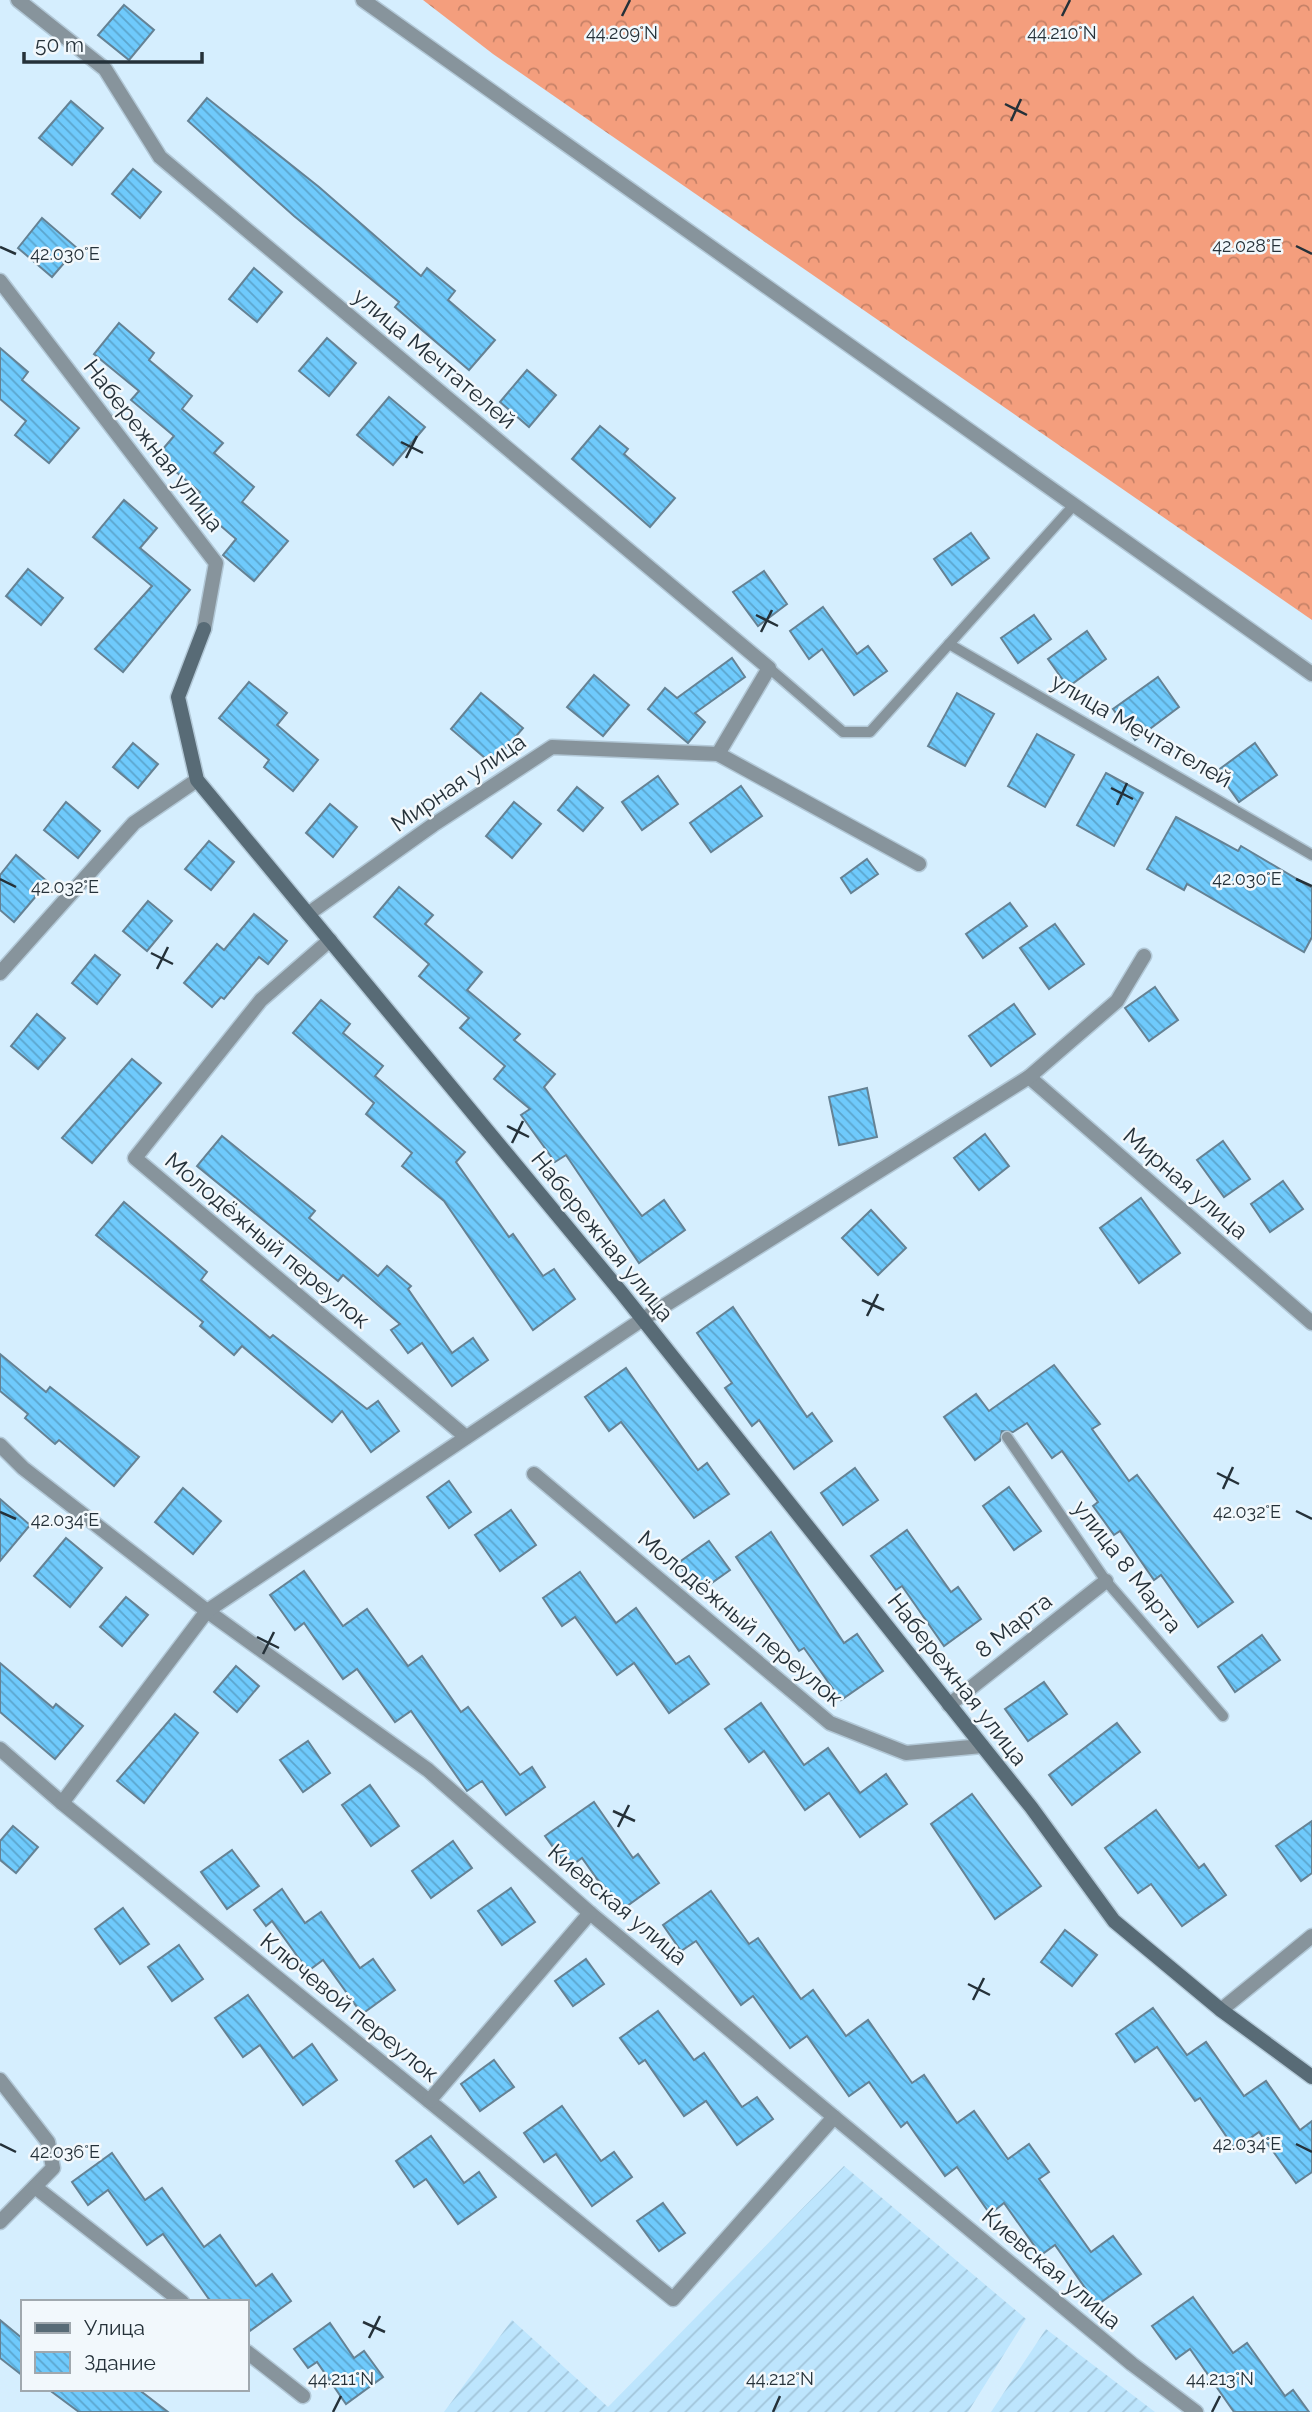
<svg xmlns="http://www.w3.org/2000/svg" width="1312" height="2412" font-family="Raleway,sans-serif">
	<defs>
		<pattern id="industrial-furrows" width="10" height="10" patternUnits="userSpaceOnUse" patternTransform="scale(1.75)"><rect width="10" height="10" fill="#bde5fd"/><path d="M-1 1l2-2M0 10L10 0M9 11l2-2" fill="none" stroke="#a2c5da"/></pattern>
		<pattern id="forest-crowns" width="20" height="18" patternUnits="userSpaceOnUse" patternTransform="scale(1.75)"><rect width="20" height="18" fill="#f49e7d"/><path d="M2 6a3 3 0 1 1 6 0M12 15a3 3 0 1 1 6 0" fill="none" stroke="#c58167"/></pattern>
		<pattern id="building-back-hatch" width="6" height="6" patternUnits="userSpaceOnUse" patternTransform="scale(1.75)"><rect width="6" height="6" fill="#6fcafc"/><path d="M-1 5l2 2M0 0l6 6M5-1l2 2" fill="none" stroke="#5ba5cd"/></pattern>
	</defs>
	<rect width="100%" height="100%" fill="#d5eefe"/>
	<g fill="url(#industrial-furrows)">
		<polygon points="844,2166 1026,2319 968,2412 444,2412 512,2320 608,2407"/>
		<polygon points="1046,2329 1155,2412 991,2412"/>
	</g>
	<polygon fill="url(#forest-crowns)" points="423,0 1312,0 1312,620 493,54"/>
	<g fill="url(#building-back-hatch)" stroke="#658294" stroke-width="2">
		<polygon points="124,5 154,30 129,60 98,35"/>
		<polygon points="207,98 319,187 421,276 427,268 455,291 448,300 495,340 469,370 395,307 399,302 294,216 188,121"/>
		<polygon points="71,101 103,128 72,165 39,138"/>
		<polygon points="133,169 161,192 140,218 112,194"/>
		<polygon points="42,218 77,248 52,277 18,248"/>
		<polygon points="254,268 282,292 257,322 229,299"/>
		<polygon points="119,323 154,353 149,360 192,396 182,409 223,443 214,453 254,487 242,502 288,541 254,581 223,555 236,539 192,501 200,492 157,456 174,436 131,400 139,391 94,354"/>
		<polygon points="327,338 356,363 329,396 299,371"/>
		<polygon points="0,348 28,372 22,380 79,428 49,463 15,435 26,421 0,399"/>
		<polygon points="527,370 556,395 529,427 500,402"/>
		<polygon points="389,397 425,427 393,465 357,435"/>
		<polygon points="600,426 628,449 624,454 675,498 650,527 572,459"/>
		<polygon points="124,500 157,528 140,548 190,590 123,672 95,649 152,586 93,537"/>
		<polygon points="971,533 989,558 952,585 934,559"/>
		<polygon points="28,569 63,598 41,625 6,596"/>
		<polygon points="764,571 787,604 758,626 733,592"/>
		<polygon points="823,607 857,654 868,646 887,671 854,695 822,649 809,659 790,631"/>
		<polygon points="1034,615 1051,639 1018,663 1001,638"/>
		<polygon points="1087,631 1106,659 1068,687 1048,659"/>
		<polygon points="732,658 745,677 695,713 705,722 688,743 648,709 665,688 677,698"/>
		<polygon points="594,675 629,705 603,736 567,707"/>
		<polygon points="1158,677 1179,707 1135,740 1113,709"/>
		<polygon points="249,682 287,713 277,725 318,760 293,791 264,767 269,760 219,718"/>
		<polygon points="481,693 523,728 492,764 451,729"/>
		<polygon points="957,693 994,714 965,766 928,746"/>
		<polygon points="1037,734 1074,755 1045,807 1008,786"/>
		<polygon points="133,743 158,764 138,788 113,767"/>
		<polygon points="1255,743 1277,775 1239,802 1217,771"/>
		<polygon points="1106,773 1143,793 1114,846 1077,825"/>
		<polygon points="658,776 678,804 642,830 622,802"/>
		<polygon points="741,786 762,816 711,852 690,823"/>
		<polygon points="577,787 603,808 583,831 558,810"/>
		<polygon points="66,802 100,831 78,858 44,830"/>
		<polygon points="514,802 541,824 512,858 486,836"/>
		<polygon points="330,804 357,827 333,857 306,833"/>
		<polygon points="1176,817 1238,851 1241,846 1312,888 1312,937 1304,952 1187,884 1184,890 1147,869"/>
		<polygon points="209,841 234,862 211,890 185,869"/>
		<polygon points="16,855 48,882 14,922 0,910 0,875"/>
		<polygon points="867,859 878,874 851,893 841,878"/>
		<polygon points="399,887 433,915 425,924 482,972 467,990 520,1034 514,1040 555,1074 544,1087 642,1216 664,1200 685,1230 639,1263 566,1155 555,1162 521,1115 530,1109 494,1079 505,1066 460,1028 469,1018 419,976 429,964 374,917"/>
		<polygon points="148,901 172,921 147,951 123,931"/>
		<polygon points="1010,903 1027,926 983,958 966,934"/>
		<polygon points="254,914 287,941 268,964 259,957 224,999 221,997 212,1007 184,983 217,944 224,950"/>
		<polygon points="1055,924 1084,964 1049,989 1020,948"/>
		<polygon points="95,955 120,975 97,1004 72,983"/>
		<polygon points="1155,987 1178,1020 1149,1041 1125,1008"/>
		<polygon points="321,1000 350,1024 343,1033 383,1066 375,1076 465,1152 456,1162 509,1237 513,1234 543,1276 554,1269 575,1299 533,1330 444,1201 402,1166 412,1153 366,1114 374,1103 293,1033"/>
		<polygon points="1014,1004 1035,1034 991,1066 969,1036"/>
		<polygon points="37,1014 65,1038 38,1069 11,1046"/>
		<polygon points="132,1059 161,1083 92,1163 62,1138"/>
		<polygon points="867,1088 877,1137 839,1145 829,1097"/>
		<polygon points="985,1134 1009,1166 979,1190 954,1158"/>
		<polygon points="222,1136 315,1211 309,1218 378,1276 387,1266 411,1286 408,1289 452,1353 473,1338 488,1360 452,1386 422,1343 408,1353 391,1330 400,1324 343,1275 338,1281 197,1166"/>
		<polygon points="1223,1141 1250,1179 1224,1197 1197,1160"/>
		<polygon points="1283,1181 1303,1209 1270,1232 1251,1204"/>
		<polygon points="1141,1198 1180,1253 1139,1283 1100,1228"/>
		<polygon points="124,1202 207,1272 201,1280 270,1338 273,1335 367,1409 378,1401 399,1431 371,1452 342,1411 332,1422 242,1346 234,1355 200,1326 203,1322 96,1235"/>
		<polygon points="871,1210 906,1248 878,1275 842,1238"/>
		<polygon points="733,1307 807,1417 812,1413 832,1441 794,1469 759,1420 752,1426 725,1388 732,1383 697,1333"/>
		<polygon points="0,1354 46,1392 50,1387 139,1457 114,1486 59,1440 55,1444 25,1418 28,1414 0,1391"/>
		<polygon points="1054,1365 1100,1424 1092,1429 1129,1481 1137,1475 1233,1602 1198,1627 1161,1575 1154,1580 1120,1531 1114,1535 1093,1506 1098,1502 1062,1451 1052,1458 1027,1423 1013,1432 1002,1431 1000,1441 975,1460 944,1417 976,1394 989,1411"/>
		<polygon points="626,1368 698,1470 707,1463 729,1494 694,1518 621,1422 609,1431 585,1397"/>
		<polygon points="855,1468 878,1500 843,1525 821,1493"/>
		<polygon points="449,1481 471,1512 449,1528 427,1497"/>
		<polygon points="1009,1487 1041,1531 1014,1550 983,1506"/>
		<polygon points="183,1488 221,1521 193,1554 155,1522"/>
		<polygon points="0,1499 30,1525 0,1561"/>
		<polygon points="511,1510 536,1545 500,1571 475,1535"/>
		<polygon points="907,1530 951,1592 958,1587 981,1619 944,1646 902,1586 896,1590 871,1556"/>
		<polygon points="771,1532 844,1643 857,1634 883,1671 841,1700 804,1648 799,1651 736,1557"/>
		<polygon points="66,1538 102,1568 70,1607 34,1576"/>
		<polygon points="709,1541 730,1570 699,1592 678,1563"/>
		<polygon points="304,1571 343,1626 367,1609 408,1666 422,1656 461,1712 468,1707 520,1775 532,1767 545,1787 506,1815 482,1781 467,1791 411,1711 395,1722 357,1669 343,1679 304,1623 295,1630 270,1595"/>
		<polygon points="580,1572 616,1623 636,1608 676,1664 689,1656 709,1684 669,1713 634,1663 617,1675 575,1617 562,1626 543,1598"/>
		<polygon points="126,1597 148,1615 122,1646 100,1627"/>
		<polygon points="1262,1635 1280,1660 1235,1692 1218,1667"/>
		<polygon points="0,1663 53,1708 56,1704 83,1726 55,1759 0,1712"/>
		<polygon points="236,1666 259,1686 237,1712 214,1692"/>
		<polygon points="1044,1682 1067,1714 1028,1741 1005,1709"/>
		<polygon points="761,1703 804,1765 828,1748 860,1793 886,1774 907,1804 860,1837 829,1793 805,1810 764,1751 749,1762 725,1729"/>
		<polygon points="175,1714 198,1733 144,1803 117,1781"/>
		<polygon points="1117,1723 1140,1752 1072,1805 1049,1775"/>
		<polygon points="308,1741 330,1773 303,1792 280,1760"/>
		<polygon points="370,1785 399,1826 371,1846 342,1805"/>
		<polygon points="972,1794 1041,1886 995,1919 931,1824"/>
		<polygon points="594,1802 633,1858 638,1854 659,1883 620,1911 582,1858 568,1868 545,1836"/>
		<polygon points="1156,1810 1199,1868 1204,1864 1226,1895 1182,1926 1151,1884 1138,1893 1105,1848"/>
		<polygon points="1312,1821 1312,1873 1301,1881 1276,1846"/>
		<polygon points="13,1826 38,1847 16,1873 0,1860 0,1841"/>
		<polygon points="453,1841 472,1868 431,1898 412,1871"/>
		<polygon points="232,1850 259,1886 227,1909 201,1872"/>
		<polygon points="511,1888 535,1922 502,1945 478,1911"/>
		<polygon points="282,1889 305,1923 321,1912 360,1968 373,1959 395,1990 362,2014 323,1960 308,1971 272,1921 266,1926 254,1910"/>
		<polygon points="711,1891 749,1944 758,1938 801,1999 813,1990 846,2036 868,2020 912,2083 924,2075 957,2123 974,2111 1008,2159 1029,2144 1049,2172 1039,2179 1091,2252 1113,2236 1141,2274 1097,2305 1055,2245 1041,2255 1004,2203 990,2214 957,2167 945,2176 907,2122 901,2127 869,2082 849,2096 807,2036 790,2048 753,1996 741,2005 696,1941 681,1951 663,1925"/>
		<polygon points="123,1908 149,1944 120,1964 95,1929"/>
		<polygon points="1065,1930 1097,1955 1072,1986 1041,1962"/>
		<polygon points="179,1945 203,1979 172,2001 148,1967"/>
		<polygon points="586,1959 604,1984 573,2006 555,1981"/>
		<polygon points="248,1995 293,2058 312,2044 337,2080 303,2105 260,2045 243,2057 215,2018"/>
		<polygon points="1153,2008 1187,2055 1206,2042 1244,2096 1266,2081 1300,2130 1312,2121 1312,2172 1296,2183 1259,2132 1235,2149 1200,2098 1195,2101 1157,2047 1135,2062 1116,2034"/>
		<polygon points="658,2011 694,2060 704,2053 742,2107 757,2097 773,2119 737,2145 706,2101 684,2116 645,2060 639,2064 620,2038"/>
		<polygon points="494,2060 514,2087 480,2111 461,2084"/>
		<polygon points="562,2106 601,2161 614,2152 632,2177 592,2206 556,2154 544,2162 524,2133"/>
		<polygon points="431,2136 464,2183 479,2172 496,2197 458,2224 426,2179 414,2187 396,2161"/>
		<polygon points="112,2153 145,2200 162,2188 204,2247 220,2235 256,2286 272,2274 291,2301 247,2333 247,2302 211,2302 163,2234 147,2245 108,2190 88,2205 72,2182"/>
		<polygon points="663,2203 685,2233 659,2251 637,2221"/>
		<polygon points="1193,2297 1233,2353 1247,2343 1285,2396 1293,2390 1309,2412 1234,2412 1190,2349 1176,2359 1152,2326"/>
		<polygon points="0,2320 23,2339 23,2376 0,2358"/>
		<polygon points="330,2323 354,2358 364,2351 383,2377 346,2404 317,2362 308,2368 294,2349"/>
		<polygon points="48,2389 138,2389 168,2412 79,2412"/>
	</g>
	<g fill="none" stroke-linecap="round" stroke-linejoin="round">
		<g stroke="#b2c8d7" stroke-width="13">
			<g id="lane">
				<polyline points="949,644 1312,855"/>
				<polyline points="769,668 843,732 870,732 1074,505"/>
				<polyline points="1007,1437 1106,1581 1223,1716"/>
			</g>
		</g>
		<g stroke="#b2c8d7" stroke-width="17">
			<g id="street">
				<polyline points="18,0 105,69 160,157 769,668 718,754"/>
				<polyline points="363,0 1312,674"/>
				<polyline points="0,281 216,563 204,629"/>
				<polyline points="308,914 433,825 552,747 718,754 919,864"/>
				<polyline points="330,940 261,1000 135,1158 466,1437"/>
				<polyline points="0,973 134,823 197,780"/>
				<polyline points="1029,1077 1312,1323"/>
				<polyline points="0,1445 23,1468 207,1611 428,1770 590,1913 834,2117 1132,2364 1196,2412"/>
				<polyline points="534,1474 830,1723 906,1753 982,1746"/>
				<polyline points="949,1705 1106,1581"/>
				<polyline points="0,1749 62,1803 673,2299 834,2117"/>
				<polyline points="62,1803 207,1611 643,1319 1029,1077 1117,1001 1144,956"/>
				<polyline points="1221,2010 1312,1936"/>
				<polyline points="0,2080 48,2142 53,2168 0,2222"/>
				<polyline points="429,2101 590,1913"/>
				<polyline points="35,2187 182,2302"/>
				<polyline points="247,2352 303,2396"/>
			</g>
		</g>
		<g stroke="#b2c8d7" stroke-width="17">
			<polyline id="secondary" points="204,629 178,697 197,780 621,1292 1031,1807 1114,1921 1221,2010 1312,2077"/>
		</g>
		<use href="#lane" stroke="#87949c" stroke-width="10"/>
		<use href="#street" stroke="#87949c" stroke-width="14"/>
		<use href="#secondary" stroke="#586b76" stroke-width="14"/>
	</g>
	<path fill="none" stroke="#253139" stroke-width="2.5" d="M622,16L630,0M1062,16L1070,0M1005,104L1027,115M1011,121L1021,99M1296,246L1312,254M0,247L16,254M401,442L423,453M406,458L417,436M756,615L778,626M761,632L772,610M1111,788L1133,799M1117,805L1127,783M0,879L16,887M1296,879L1312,886M151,953L173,964M157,969L168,947M507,1126L529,1137M512,1143L523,1121M862,1300L884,1310M867,1316L878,1294M1217,1473L1239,1484M1223,1489L1233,1467M1296,1511L1312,1519M0,1512L16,1519M257,1637L279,1648M263,1654L274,1632M613,1811L635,1821M618,1827L629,1805M968,1984L990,1995M973,2000L984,1978M0,2144L16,2152M1296,2144L1312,2152M363,2322L385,2332M369,2338L380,2316M333,2412L341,2396M773,2412L780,2396M1212,2412L1220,2396"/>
	<g text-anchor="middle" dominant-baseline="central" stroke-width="5" stroke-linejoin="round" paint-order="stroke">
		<g font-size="23" fill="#253139" stroke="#f2f8fc">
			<text transform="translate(435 358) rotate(40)">улица Мечтателей</text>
			<text transform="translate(154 445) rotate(52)">Набережная улица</text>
			<text transform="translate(1142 730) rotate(30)">улица Мечтателей</text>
			<text transform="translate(458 782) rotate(-34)">Мирная улица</text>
			<text transform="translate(1186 1183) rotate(41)">Мирная улица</text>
			<text transform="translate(603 1236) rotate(51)">Набережная улица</text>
			<text transform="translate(268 1240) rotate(40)">Молодёжный переулок</text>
			<text transform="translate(1128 1566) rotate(52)">улица 8 Марта</text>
			<text transform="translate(741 1618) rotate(40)">Молодёжный переулок</text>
			<text transform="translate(1013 1625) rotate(-38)">8 Марта</text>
			<text transform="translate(958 1679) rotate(52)">Набережная улица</text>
			<text transform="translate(618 1904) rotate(40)">Киевская улица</text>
			<text transform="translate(350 2007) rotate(39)">Ключевой переулок</text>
			<text transform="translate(1052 2268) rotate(40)">Киевская улица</text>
		</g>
	</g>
	<g font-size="18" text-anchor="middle" fill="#253139" stroke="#f2f8fc" stroke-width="5" stroke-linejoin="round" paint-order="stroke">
		<text x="1062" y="39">44.210°N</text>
		<text x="622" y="39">44.209°N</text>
		<text x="1247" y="252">42.028°E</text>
		<text x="65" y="260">42.030°E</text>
		<text x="1247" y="885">42.030°E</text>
		<text x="65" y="893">42.032°E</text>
		<text x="1247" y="1518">42.032°E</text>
		<text x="65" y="1526">42.034°E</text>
		<text x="1247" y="2150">42.034°E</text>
		<text x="65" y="2158">42.036°E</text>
		<text x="341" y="2385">44.211°N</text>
		<text x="780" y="2385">44.212°N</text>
		<text x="1220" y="2385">44.213°N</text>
	</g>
	<rect x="21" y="2300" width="228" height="91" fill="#f2f8fc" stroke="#a0a8ae" stroke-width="2"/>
	<rect x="35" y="2323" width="35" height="10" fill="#586b76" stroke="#a0a8ae" stroke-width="2"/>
	<text x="84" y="2335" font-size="21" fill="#253139">Улица</text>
	<rect x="35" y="2352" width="35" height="21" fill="url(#building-back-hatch)" stroke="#a0a8ae" stroke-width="2"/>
	<text x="84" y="2370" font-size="21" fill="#253139">Здание</text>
	<path d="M24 52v10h178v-10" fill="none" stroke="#253139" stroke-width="3.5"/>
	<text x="35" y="52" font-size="21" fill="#253139" stroke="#f2f8fc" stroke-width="5" paint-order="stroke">50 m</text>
</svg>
